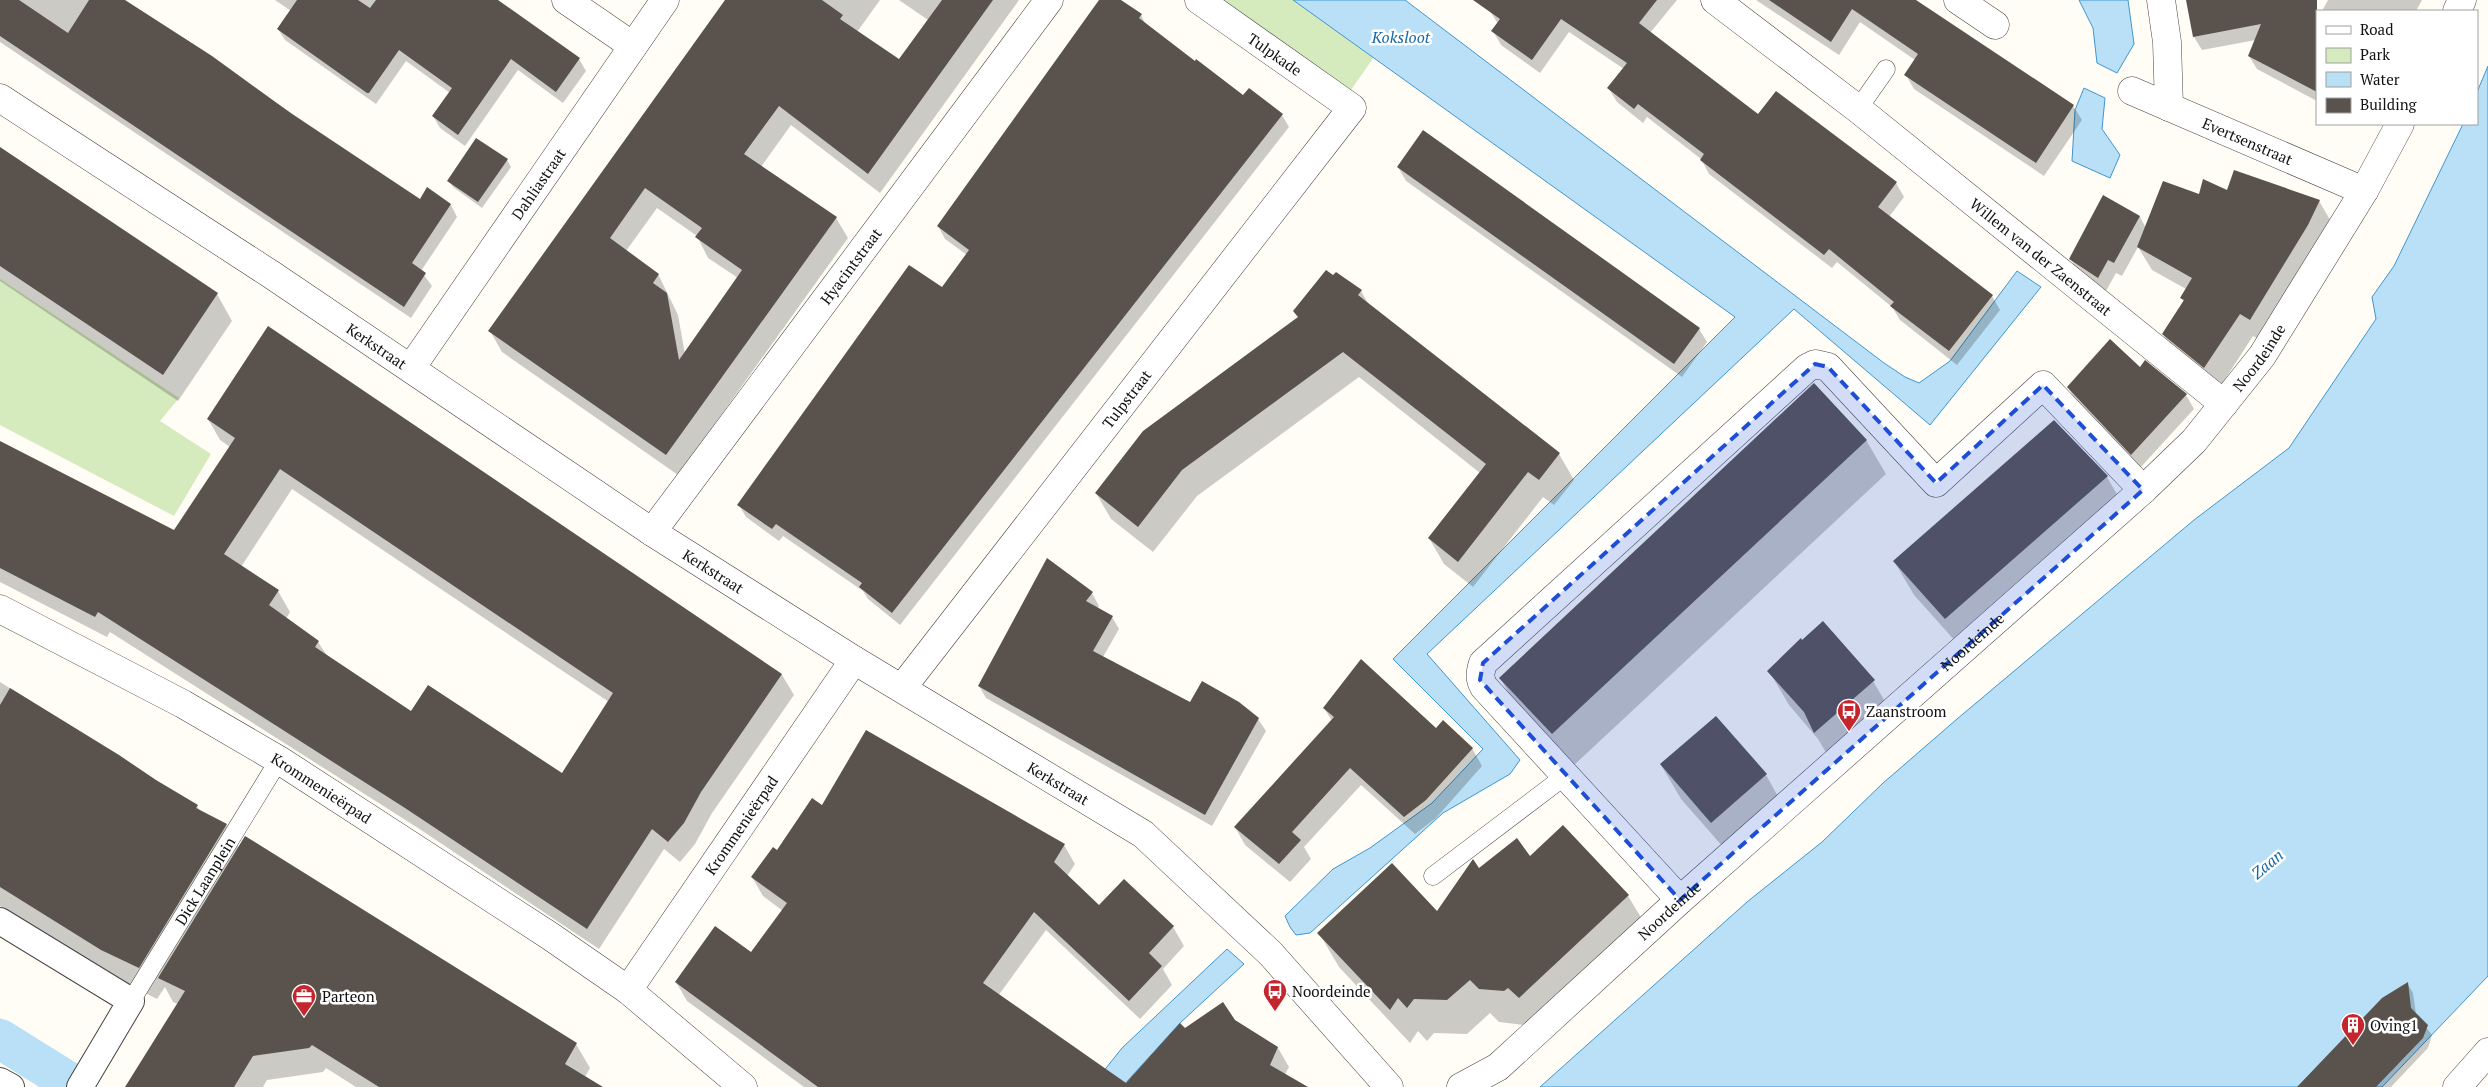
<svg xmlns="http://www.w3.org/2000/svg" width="2488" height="1087" font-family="'PT Serif',serif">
	<rect width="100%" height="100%" fill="#fffdf5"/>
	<g fill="#d5ebbd">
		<polygon points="1223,0 1293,0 1374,57 1351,90"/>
		<polygon points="0,279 179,398 160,421 211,454 174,516 0,425"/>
	</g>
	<g fill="#b9e0f7" stroke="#3f96cf">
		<polygon points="1293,0 1405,0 1884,363 1905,377 1919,383 1950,361 2017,271 2041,287 1930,425 1794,309 1427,654 1520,760 1510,774 1443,813 1310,933 1296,935 1290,927 1285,916 1333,869 1370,848 1432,803 1483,749 1393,659 1735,317"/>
		<polygon points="2079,0 2128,0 2134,44 2117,73 2097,63 2093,28"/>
		<polygon points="2488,66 2488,976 2382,1087 1540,1087 1747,902 1822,842 1882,784 1957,719 2194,520 2289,448 2376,319 2372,297 2394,266 2463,124 2477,124 2477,92"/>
		<polygon points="2084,88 2105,98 2102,129 2120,155 2110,178 2072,161 2075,110"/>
		<polygon points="1227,949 1244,964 1180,1023 1122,1087 1091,1087 1122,1048"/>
		<polygon points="0,1019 70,1065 56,1087 50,1087 0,1055"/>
	</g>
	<g fill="#0003" fill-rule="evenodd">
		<polygon points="0,0 124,0 420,200 428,189 451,205 457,217 421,271 432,286 411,318 0,42"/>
		<polygon points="275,0 466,0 510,10 579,59 586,71 563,103 518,70 465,146 440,128 433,116 450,93 406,61 376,104 285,40 278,29 291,11"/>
		<path d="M726,0H880L857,32L899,61L928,20L899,0H1019L880,193L791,125L761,167L836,218L848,238L678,475L502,352L490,331ZM657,208L697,236L708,258L738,278L685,354L678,315L658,274L626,251Z"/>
		<polygon points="1101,0 1119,0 1141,15 1146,25 1195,63 1244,97 1282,115 1289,127 900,625 868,599 863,591 783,536 779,541 746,517 739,505 943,289 967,255 945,239 938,226"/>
		<polygon points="1497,0 1677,0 1650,33 1758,115 1896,183 1904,197 1889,217 1992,296 2000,310 1957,365 1900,320 1892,307 1837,262 1832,268 1709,174 1701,159 1647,117 1643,123 1617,102 1609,89 1624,69 1569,32 1540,73 1501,45 1493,31 1498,24 1490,11"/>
		<polygon points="1756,0 1914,0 2073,106 2082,120 2044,176 1914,89 1906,75 1915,60 1860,22 1839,55"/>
		<polygon points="2187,0 2299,0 2317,23 2317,101 2257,69 2249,56 2256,40 2202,50 2194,37"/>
		<polygon points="2328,0 2422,0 2416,11 2322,11"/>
		<polygon points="0,148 217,294 232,321 178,401 0,281"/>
		<polygon points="507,160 511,167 482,208 453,187 449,181"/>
		<polygon points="1398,167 1699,329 1707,342 1682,377 1406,181"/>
		<polygon points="2228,192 2319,201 2332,223 2263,342 2253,336 2218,390 2176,356 2163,334 2184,302 2181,298 2186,289 2152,270 2138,247 2122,276 2116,273 2106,291 2079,273 2071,259 2103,197 2140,217 2146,228 2200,195"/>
		<polygon points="1361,291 1369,305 1559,454 1574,480 1554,505 1543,497 1473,587 1444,564 1429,538 1480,473 1359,377 1197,496 1153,552 1111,519 1096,493"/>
		<path d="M269,328L782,675L794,695L712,813L695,844L680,862L664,849L599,949L418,828L110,632L107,637L0,582V442L174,532L230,447L220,440L208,419ZM292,489L609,702L562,775L411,713L328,657L318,642L286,619L290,612L278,591L241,567Z"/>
		<polygon points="2145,362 2186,395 2194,409 2140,468 2076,401 2068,387 2141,368"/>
		<polygon points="1866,440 1886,474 1572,767 1520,712 1500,678"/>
		<polygon points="2107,477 2126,510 1965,652 1914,595 1894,561"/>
		<polygon points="1092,593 1099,606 1097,609 1112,617 1119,629 1103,657 1191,704 1258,719 1266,731 1212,826 986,698 979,686"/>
		<polygon points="1769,671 1873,681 1893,715 1834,766 1818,739 1789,705"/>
		<polygon points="0,682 119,756 155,781 197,806 201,812 226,825 239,848 576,1044 590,1068 585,1077 601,1087 356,1087 326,1068 323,1072 267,1080 263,1087 130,1087 178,1004 173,1002 165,987 157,999 121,981 0,906"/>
		<polygon points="1324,708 1436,730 1472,748 1482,766 1436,818 1415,834 1361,785 1304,847 1311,859 1290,882 1245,845 1235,827 1332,721"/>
		<polygon points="1661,765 1766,775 1785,809 1731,856 1681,799"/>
		<polygon points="823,807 1064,845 1075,864 1067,876 1099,907 1173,927 1184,946 1163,969 1172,985 1140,1019 1046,930 998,996 1126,1084 1185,1029 1234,1021 1278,1048 1289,1067 1284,1076 1301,1087 804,1087 687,1001 676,982 751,954 783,911 763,896 752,877"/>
		<polygon points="1530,858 1628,896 1648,929 1539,1031 1528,1021 1524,1025 1499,1022 1490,1013 1467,1034 1434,1033 1427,1041 1418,1031 1410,1043 1339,967 1319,933 1437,913 1479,870"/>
		<polygon points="2407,983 2413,993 2416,1014 2432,1035 2428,1048 2391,1087 2302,1087"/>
	</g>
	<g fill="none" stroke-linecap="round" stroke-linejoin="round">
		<polyline stroke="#b9e0f7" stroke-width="40" points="0,1039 77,1087"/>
	</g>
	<g fill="#5a524d" fill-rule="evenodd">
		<polygon points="0,0 19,0 68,33 89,0 125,0 212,56 292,114 420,199 427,187 451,204 412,263 426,273 404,307 0,36"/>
		<polygon points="297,0 358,0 370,8 376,0 498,0 580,58 556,92 511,59 458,135 432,116 452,88 399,50 369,93 367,93 277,29"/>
		<path d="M725,0H822L843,15L840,19L899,59L942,0H993L868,174L779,106L744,154L837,217L666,455L488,331ZM645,188L702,228L695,237L742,270L679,360L667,293L653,283L659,274L610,238Z"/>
		<polygon points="1099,0 1121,0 1142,14 1139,18 1195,61 1196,59 1243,95 1249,88 1283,114 892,613 859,587 862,583 776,524 772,529 737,505 909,265 942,287 969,250 937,226"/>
		<polygon points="1473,0 1657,0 1639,23 1758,114 1776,91 1897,182 1878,207 1993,295 1949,351 1890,306 1894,302 1829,249 1824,255 1700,160 1704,154 1638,104 1634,109 1607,88 1627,63 1561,19 1532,60 1491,31 1500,19"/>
		<polygon points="1769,0 1916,0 2074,105 2036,163 1904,75 1918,54 1852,9 1831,42"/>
		<polygon points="2186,0 2317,0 2317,92 2248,56 2261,24 2193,37"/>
		<polygon points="1423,130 1700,328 1674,364 1397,167"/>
		<polygon points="476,138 508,159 478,202 447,181"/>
		<polygon points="0,147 218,293 163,375 0,266"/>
		<polygon points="2234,170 2320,200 2308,225 2250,320 2240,314 2204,368 2162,334 2184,300 2180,298 2192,278 2137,247 2163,181 2199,194 2203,179 2227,190"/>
		<polygon points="2103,195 2140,216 2114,263 2108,260 2098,278 2069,259"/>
		<polygon points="1326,270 1333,275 1336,272 1362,290 1358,295 1560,453 1539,480 1528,472 1458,562 1428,538 1486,464 1343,352 1182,470 1138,527 1095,493 1143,431 1298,317 1293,311"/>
		<path d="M268,326L782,674L701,792L684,823L668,842L652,829L587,929L405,808L98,612L95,617L0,568V441L174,530L235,438L207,419ZM280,469L613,693L562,773L428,685L411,711L315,647L319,641L269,605L279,590L224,554Z"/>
		<polygon points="2110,339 2140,367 2145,360 2187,394 2131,455 2067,387"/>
		<polygon points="1814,383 1867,440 1552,734 1499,678"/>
		<polygon points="2054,420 2108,476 1945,619 1893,561"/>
		<polygon points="1047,558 1093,592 1086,601 1113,616 1093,651 1190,702 1202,681 1239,702 1259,718 1205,815 978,686"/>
		<polygon points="1823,621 1875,680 1814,733 1804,712 1767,671 1801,638 1802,640"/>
		<polygon points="1361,659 1436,728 1443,720 1473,748 1426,800 1404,817 1350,768 1292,832 1301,840 1279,864 1234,827 1334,717 1323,708"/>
		<polygon points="10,688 119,755 156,780 198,805 196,808 227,824 139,968 101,950 0,887 0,705"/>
		<polygon points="1716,716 1767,774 1711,823 1660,764"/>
		<polygon points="866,730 1065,844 1054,862 1099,905 1124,879 1174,926 1149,953 1162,966 1129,1001 1034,912 983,983 1126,1083 1180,1023 1185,1028 1223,1002 1235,1020 1278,1047 1270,1065 1308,1087 818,1087 675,982 715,926 751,952 787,903 751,877 773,847 777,850 812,798 822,805"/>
		<polygon points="1563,825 1629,895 1519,998 1508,988 1504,991 1479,989 1470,980 1447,1000 1414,999 1407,1008 1398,998 1390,1010 1317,933 1392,863 1437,911 1473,859 1479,868 1517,838 1530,856"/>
		<polygon points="245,836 577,1043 565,1064 603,1087 379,1087 312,1045 309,1048 253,1056 234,1087 125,1087 185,991 158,978"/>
		<polygon points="2408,982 2411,1008 2428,1025 2423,1038 2376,1087 2297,1087 2382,998"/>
	</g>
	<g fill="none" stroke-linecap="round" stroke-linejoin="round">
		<g stroke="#444" stroke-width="19">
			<g id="service">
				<polyline points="1858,109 1886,69"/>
				<polyline points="1433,876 1565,776"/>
				<path id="s1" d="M131,1001L279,760"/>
			</g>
		</g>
		<g stroke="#444" stroke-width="28">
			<g id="pedestrian">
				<polyline points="0,921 131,1001 80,1087"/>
				<polyline points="0,1081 11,1087"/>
			</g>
		</g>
		<g stroke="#444" stroke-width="29">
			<g id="minor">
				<polyline points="566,0 633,46"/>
				<path id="s2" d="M1715,0L1858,109L2224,404"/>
				<polyline points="1958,0 1995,25"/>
				<polyline points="2161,0 2167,42 2169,107"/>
				<path id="s3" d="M2132,91L2364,191"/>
				<path id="s4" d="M411,368L665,0"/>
				<path id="s5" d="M652,532L1049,0"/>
				<path id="s6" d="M0,609L183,704L279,760L550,936L628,990L743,1087"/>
				<path id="s7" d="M902,688L1352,108L1199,0"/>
				<path d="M1680,900L1484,687C1479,678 1480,673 1483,663L1807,368L1815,364L1828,367L1936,483L2043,385L2143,490"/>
				<path id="s8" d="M628,990L854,660"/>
				<polyline points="2457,1087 2488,1052"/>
			</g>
		</g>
		<g stroke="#444" stroke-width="29">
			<g id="tertiary">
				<polyline points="2457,11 2462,0"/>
				<path id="s9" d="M0,98L272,275L652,532L854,660L1143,834L1271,954L1389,1087"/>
				<path id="s10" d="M1461,1087L1498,1067L1680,900L2143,490L2194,441L2262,356L2364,191L2400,124"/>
			</g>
		</g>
		<use href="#service" stroke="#fff" stroke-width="18"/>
		<use href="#pedestrian" stroke="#fff" stroke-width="26"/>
		<use href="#minor" stroke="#fff" stroke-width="28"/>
		<use href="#tertiary" stroke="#fff" stroke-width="28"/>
	</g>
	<path fill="#1d4ed8" fill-opacity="0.2" stroke="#1d4ed8" stroke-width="4" stroke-dasharray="10 6" stroke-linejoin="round" d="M1815,364L1828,367L1936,483L2043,385L2143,490L1680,900L1480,680L1483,663Z"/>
	<defs>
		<g id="bus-pin" transform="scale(1.25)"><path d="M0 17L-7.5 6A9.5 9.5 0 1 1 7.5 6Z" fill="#c4262e" stroke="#fff"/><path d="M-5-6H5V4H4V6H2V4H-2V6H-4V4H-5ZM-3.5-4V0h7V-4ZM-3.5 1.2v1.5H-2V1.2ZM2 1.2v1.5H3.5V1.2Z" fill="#fff"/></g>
		<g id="office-pin" transform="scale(1.25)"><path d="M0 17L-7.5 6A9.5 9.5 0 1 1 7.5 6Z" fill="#c4262e" stroke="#fff"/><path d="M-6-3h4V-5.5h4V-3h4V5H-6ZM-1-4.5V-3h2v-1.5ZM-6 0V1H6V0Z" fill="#fff"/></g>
		<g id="building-pin" transform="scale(1.25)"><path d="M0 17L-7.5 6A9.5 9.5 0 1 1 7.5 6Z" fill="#c4262e" stroke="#fff"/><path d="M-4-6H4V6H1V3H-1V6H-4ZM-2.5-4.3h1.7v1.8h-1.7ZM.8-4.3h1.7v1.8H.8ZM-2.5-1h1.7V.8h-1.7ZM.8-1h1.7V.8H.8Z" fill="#fff"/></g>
	</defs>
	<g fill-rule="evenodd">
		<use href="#bus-pin" x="1849" y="711"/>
		<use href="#bus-pin" x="1275" y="991"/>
		<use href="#office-pin" x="304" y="996"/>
		<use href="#building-pin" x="2353" y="1025"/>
	</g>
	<g text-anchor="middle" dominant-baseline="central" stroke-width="5" stroke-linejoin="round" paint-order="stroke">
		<g font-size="15" fill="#111" stroke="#fff">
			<text transform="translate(1275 54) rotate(35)">Tulpkade</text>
			<text stroke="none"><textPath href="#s3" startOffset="126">Evertsenstraat</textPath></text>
			<text stroke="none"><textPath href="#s4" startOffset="224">Dahliastraat</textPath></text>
			<text stroke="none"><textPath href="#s2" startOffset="415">Willem van der Zaenstraat</textPath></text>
			<text stroke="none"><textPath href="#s5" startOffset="332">Hyacintstraat</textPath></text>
			<text stroke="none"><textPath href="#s9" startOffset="451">Kerkstraat</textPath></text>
			<text stroke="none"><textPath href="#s10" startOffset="1084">Noordeinde</textPath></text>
			<text stroke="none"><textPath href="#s7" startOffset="366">Tulpstraat</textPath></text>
			<text stroke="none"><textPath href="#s9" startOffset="856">Kerkstraat</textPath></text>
			<text stroke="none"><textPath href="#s10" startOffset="679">Noordeinde</textPath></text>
			<text stroke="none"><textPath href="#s9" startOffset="1261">Kerkstraat</textPath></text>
			<text stroke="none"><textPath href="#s6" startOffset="368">Krommenieërpad</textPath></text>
			<text stroke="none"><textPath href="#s8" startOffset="200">Krommenieërpad</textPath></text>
			<text stroke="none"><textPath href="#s1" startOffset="141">Dick Laanplein</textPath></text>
			<text stroke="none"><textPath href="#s10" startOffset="274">Noordeinde</textPath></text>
		</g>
		<g font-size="15" fill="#111" stroke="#fff" text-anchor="start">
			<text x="1866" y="711">Zaanstroom</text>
			<text x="1292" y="991">Noordeinde</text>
			<text x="322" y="996">Parteon</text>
			<text x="2370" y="1025">Oving1</text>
		</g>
		<g font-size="16" font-style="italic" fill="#1768a6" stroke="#fff">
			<text x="1401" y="37">Koksloot</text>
			<text transform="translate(2267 864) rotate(-40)">Zaan</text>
		</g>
	</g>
	<rect x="2316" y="10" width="162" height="115" fill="#ffffff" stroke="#a0a0a0"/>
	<rect x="2326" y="26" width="25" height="8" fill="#ffffff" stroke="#a0a0a0"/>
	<text x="2360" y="35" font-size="15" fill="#111111">Road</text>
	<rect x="2326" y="48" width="25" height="15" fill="#d5ebbd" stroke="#a0a0a0"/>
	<text x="2360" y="60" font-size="15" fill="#111111">Park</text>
	<rect x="2326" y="72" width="25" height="15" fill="#b9e0f7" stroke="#a0a0a0"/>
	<text x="2360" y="85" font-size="15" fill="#111111">Water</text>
	<rect x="2326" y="98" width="25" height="15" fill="#5a524d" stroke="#a0a0a0"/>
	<text x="2360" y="110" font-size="15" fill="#111111">Building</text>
</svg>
